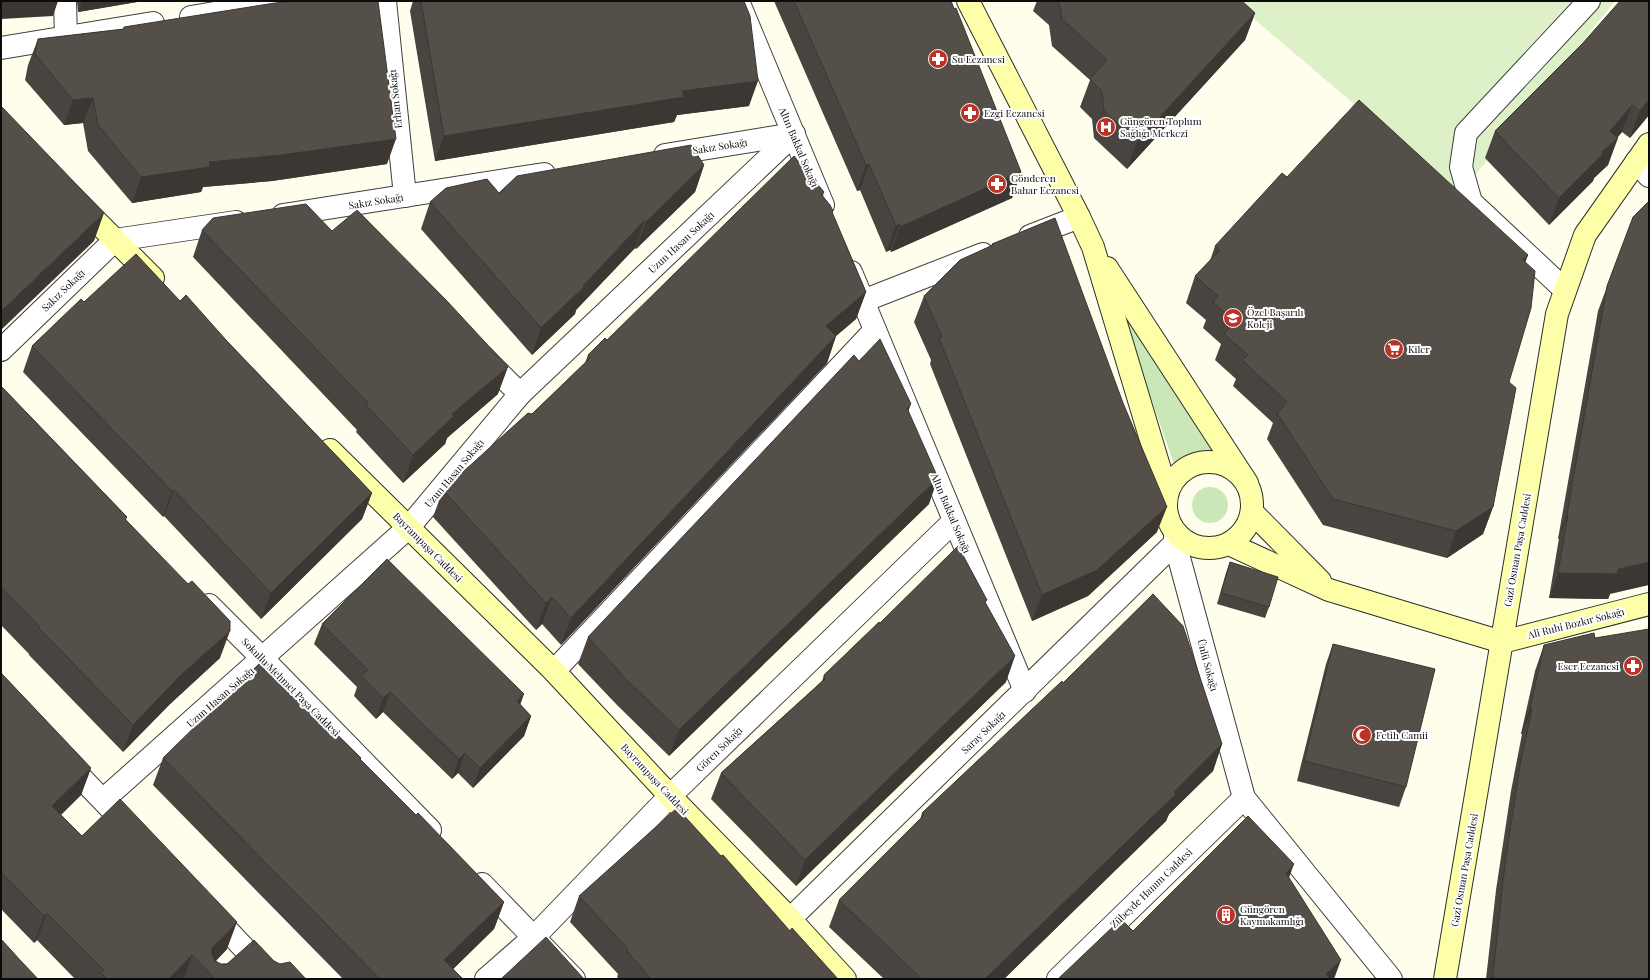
<svg xmlns="http://www.w3.org/2000/svg" width="1650" height="980" font-family="'Playfair Display',serif">
	<rect width="100%" height="100%" fill="#fffeec"/>
	<g fill="#cae8b7">
		<path d="M1113,290L1215,451C1198,450 1188,456 1175,467Z"/>
		<circle cx="1210" cy="505" r="18"/>
	</g>
	<polygon fill="#ddf0c8" points="1233,1 1615,1 1460,194"/>
	<g fill="none" stroke-linecap="round" stroke-linejoin="round">
		<g stroke="#3f3f3f" stroke-width="24">
			<g id="street">
				<polyline points="65,1 66,38"/>
				<polyline points="385,1 405,196"/>
				<polyline points="738,1 823,205"/>
				<polyline points="191,17 286,1"/>
				<polyline points="1,48 153,23"/>
				<polyline points="665,155 794,134"/>
				<polyline points="1636,162 1649,176"/>
				<polyline points="283,215 544,174"/>
				<polyline points="1030,236 1079,217"/>
				<polyline points="851,272 1025,691"/>
				<polyline points="1565,290 1471,202 1461,167 1466,133 1589,1"/>
				<polyline points="863,301 983,254"/>
				<polyline points="1,350 115,240 236,222"/>
				<polyline points="483,357 520,394"/>
				<polyline points="1175,532 1175,543 1244,798 1391,979"/>
				<polyline points="209,605 263,659 430,830"/>
				<polyline points="554,671 875,330"/>
				<polyline points="65,761 113,811"/>
				<polyline points="103,800 409,527 520,394 794,134"/>
				<polyline points="482,884 574,979"/>
				<polyline points="212,914 273,979"/>
				<polyline points="790,919 1175,543"/>
				<polyline points="486,979 534,937 670,796 954,521"/>
				<polyline points="1058,979 1244,798"/>
			</g>
		</g>
		<g stroke="#2e2e2e" stroke-width="24">
			<g id="secondary">
				<polyline points="968,1 1079,217 1093,247 1167,493"/>
				<polyline points="78,203 153,278"/>
				<polyline points="1107,268 1247,483"/>
				<polyline points="330,450 554,671 670,796 790,919 845,979"/>
				<circle cx="1209" cy="505" r="43"/>
				<polyline points="1252,512 1320,581"/>
				<polyline points="1229,544 1329,590 1502,642 1649,604"/>
				<polyline points="1445,979 1557,314 1585,235 1649,144"/>
			</g>
		</g>
		<use href="#street" stroke="#fff" stroke-width="22"/>
		<use href="#secondary" stroke="#fcfea8" stroke-width="22"/>
	</g>
	<g fill="#49443f">
		<polygon points="77,1 143,1 78,12"/>
		<polygon points="413,1 744,1 749,106 677,115 674,122 435,161 410,11"/>
		<polygon points="774,1 951,1 1021,172 1012,198 891,252 890,250 886,252 860,190 857,191"/>
		<polygon points="1037,1 1242,1 1255,13 1245,40 1127,169 1094,138 1092,119 1080,107 1090,80 1052,46 1049,25 1033,11"/>
		<polygon points="1649,1 1649,115 1630,138 1622,132 1617,138 1608,165 1594,178 1593,181 1549,225 1485,158 1495,131 1582,44"/>
		<polygon points="124,27 387,164 272,181 203,187 201,192 132,203 88,151 83,123 64,125 25,80 28,65 38,39 123,29"/>
		<polygon points="704,165 695,192 636,249 635,248 576,310 575,314 532,355 421,229 430,202 499,193"/>
		<polygon points="1287,177 1528,255 1525,262 1493,507 1483,534 1447,558 1323,525 1267,439 1273,423 1233,386 1236,379 1215,360 1221,344 1203,328 1206,320 1186,303 1195,276 1210,261 1215,246"/>
		<polygon points="824,192 823,196 833,211 832,213 866,292 856,319 836,336 827,363 561,645 542,624 536,630 433,517 443,490 532,414 585,363 588,355 607,340"/>
		<polygon points="1633,217 1610,594 1608,599 1549,598 1559,538 1558,539 1598,311"/>
		<polygon points="202,230 332,231 498,394 447,438 445,444 403,483 356,432 357,430 193,257"/>
		<polygon points="992,244 1157,532 1088,596 1032,621 930,364 931,360 914,322 924,296 991,246"/>
		<polygon points="180,301 226,340 372,493 362,519 261,619 164,516 163,517 23,372 32,346 84,302"/>
		<polygon points="1,386 127,517 126,520 220,658 169,705 123,752 29,655 29,654 1,625"/>
		<polygon points="908,411 929,504 669,756 617,705 578,664 588,637"/>
		<polygon points="1230,562 1269,607 1265,618 1217,604 1226,573"/>
		<polygon points="986,604 1006,682 796,886 711,799 721,773 822,681 824,675 880,623"/>
		<polygon points="322,624 520,705 531,716 524,736 473,788 458,773 452,779 383,712 376,719 354,696 357,687 314,644"/>
		<polygon points="1595,638 1649,979 1486,979 1496,890 1511,791 1522,734 1521,734 1535,671 1544,645"/>
		<polygon points="1333,644 1406,787 1399,807 1297,781 1326,664"/>
		<polygon points="1,672 2,674 91,768 81,795 61,815 82,836 227,949 216,961 221,964 274,961 306,979 75,979 37,940 34,943 1,909"/>
		<polygon points="1063,683 1222,744 1213,771 1169,814 1166,821 1004,979 884,979 829,927 839,900 920,820 922,813"/>
		<polygon points="304,702 361,758 360,759 416,815 504,902 494,929 453,969 463,979 343,979 153,785 163,758"/>
		<polygon points="579,896 790,931 838,979 619,979 617,977 618,974 570,922"/>
	</g>
	<g fill="#3c3733">
		<polygon points="1,1 58,1 53,16 1,19"/>
		<polygon points="82,1 143,1 78,12"/>
		<polygon points="1255,13 1245,40 1127,169 1137,142"/>
		<polygon points="758,81 749,106 677,115 674,122 435,161 444,136 682,91"/>
		<polygon points="93,98 83,123 64,125 73,100"/>
		<polygon points="1649,100 1649,115 1630,138 1640,111"/>
		<polygon points="1632,105 1622,132 1615,140 1618,138 1608,165 1594,178 1593,181 1549,225 1559,198 1610,131"/>
		<polygon points="396,139 387,164 272,181 203,187 201,192 132,203 141,177 209,162"/>
		<polygon points="869,164 860,190 857,191 866,165"/>
		<polygon points="704,165 695,192 636,249 646,222"/>
		<polygon points="1021,172 1012,198 891,252 900,227"/>
		<polygon points="104,213 94,241 1,330 1,311"/>
		<polygon points="644,221 635,248 576,310 575,314 532,355 541,328 583,286"/>
		<polygon points="900,224 890,250 886,252 896,226"/>
		<polygon points="1528,255 1518,282 1523,260"/>
		<polygon points="866,292 856,319 816,353 826,326"/>
		<polygon points="836,336 827,363 561,645 571,618"/>
		<polygon points="508,367 498,394 447,438 445,444 403,483 413,455 452,414"/>
		<polygon points="911,404 901,431 907,408"/>
		<polygon points="938,478 929,504 669,756 679,730"/>
		<polygon points="174,490 164,516 163,517 172,491"/>
		<polygon points="372,493 362,519 261,619 271,593"/>
		<polygon points="1167,507 1157,532 1088,596 1032,621 1042,595"/>
		<polygon points="1493,507 1483,534 1447,558 1456,531"/>
		<polygon points="1567,514 1568,514 1559,538 1558,539"/>
		<polygon points="1649,562 1649,585 1610,594 1608,599 1549,598 1558,573 1618,569"/>
		<polygon points="552,597 542,624 536,630 546,603"/>
		<polygon points="230,631 220,658 169,705 123,752 133,725 179,677"/>
		<polygon points="1015,656 1006,682 796,886 805,860"/>
		<polygon points="390,692 383,712 376,719 383,698"/>
		<polygon points="524,694 517,714 517,701"/>
		<polygon points="1530,708 1532,709 1522,734 1521,734"/>
		<polygon points="531,716 524,736 473,788 480,768"/>
		<polygon points="1222,744 1213,771 1169,814 1166,821 1004,979 985,979"/>
		<polygon points="465,753 458,773 452,779 459,759"/>
		<polygon points="91,768 81,795 42,833 52,806"/>
		<polygon points="1294,864 1284,891 1286,873"/>
		<polygon points="504,902 494,929 443,979 444,960"/>
		<polygon points="47,913 37,940 34,943 44,916"/>
		<polygon points="237,922 227,949 207,970 212,948"/>
		<polygon points="192,955 184,979 169,979"/>
		<polygon points="1341,960 1334,979 1324,979 1326,974"/>
	</g>
	<g fill="#554f49" stroke="#3c3733">
		<polygon points="295,1 378,1 396,139 281,155 209,162 210,167 141,177 98,125 93,98 73,100 35,54 38,39 124,29 124,27 275,3"/>
		<polygon points="421,1 744,1 750,16 758,81 682,91 684,97 444,136"/>
		<polygon points="794,1 951,1 954,9 956,8 1021,172 900,227 900,224 896,226 869,164 866,165"/>
		<polygon points="1059,1 1242,1 1255,13 1137,142 1104,111 1102,91 1090,79 1107,60 1062,19"/>
		<polygon points="1620,1 1649,1 1649,100 1640,111 1632,105 1610,131 1618,138 1602,152 1603,154 1559,198 1495,131 1582,44"/>
		<polygon points="1359,100 1528,255 1523,260 1535,271 1531,308 1509,382 1516,388 1493,507 1456,531 1333,499 1277,413 1287,402 1242,360 1248,355 1224,334 1235,322 1213,302 1218,296 1195,276 1220,250 1215,246 1282,173 1287,177"/>
		<polygon points="1,106 104,213 1,311"/>
		<polygon points="691,145 704,165 646,222 644,221 583,286 584,287 541,328 430,202 446,188 487,179 499,193 517,176"/>
		<polygon points="794,156 824,192 821,194 830,205 833,211 832,212 866,292 826,326 836,336 571,618 552,597 546,603 443,490 528,413 532,414 590,358 588,355 605,338 607,340"/>
		<polygon points="1649,201 1649,562 1618,569 1617,574 1558,573 1568,514 1567,514 1607,286 1633,217"/>
		<polygon points="306,204 332,231 357,210 447,301 508,367 452,414 454,416 413,455 366,405 368,403 202,230 213,218"/>
		<polygon points="1055,218 1123,403 1167,507 1097,570 1042,595 939,338 942,337 924,296 960,260 993,245 992,244"/>
		<polygon points="136,254 180,301 186,295 226,340 372,493 271,593 174,490 172,491 32,346 81,299 84,302"/>
		<polygon points="880,339 911,404 907,408 938,478 679,730 626,679 588,637 854,355 859,361"/>
		<polygon points="1,386 127,517 125,519 188,584 192,581 230,621 230,631 179,677 133,725 39,628 40,627 1,587"/>
		<polygon points="958,546 987,600 985,602 1015,656 805,860 721,773 825,679 824,675 879,622 880,623"/>
		<polygon points="387,559 524,694 517,701 531,716 480,768 465,753 459,759 390,692 383,698 361,676 368,670 322,624"/>
		<polygon points="1230,562 1278,577 1269,607 1221,593"/>
		<polygon points="1153,594 1183,626 1222,744 1174,792 1176,794 985,979 922,979 839,900 924,815 922,813 1062,681 1063,683"/>
		<polygon points="1649,629 1649,979 1493,979 1494,974 1493,973 1505,864 1520,765 1532,709 1530,708 1544,645 1594,633 1595,638"/>
		<polygon points="1333,644 1435,669 1406,787 1304,761"/>
		<polygon points="264,659 304,702 361,758 360,759 416,815 418,813 504,902 444,960 463,979 380,979 163,758"/>
		<polygon points="1,672 2,674 91,768 52,806 82,836 120,799 237,922 212,948 212,954 215,961 221,964 227,964 254,940 274,961 280,964 290,962 306,979 215,979 192,955 169,979 107,979 101,973 104,970 47,913 44,916 1,872 2,870 1,869"/>
		<polygon points="677,808 721,856 723,855 790,931 792,928 838,979 651,979 627,951 628,949 579,896"/>
		<polygon points="1248,816 1294,864 1286,873 1341,960 1326,974 1330,979 1058,979 1121,919 1133,931"/>
		<polygon points="546,937 584,979 501,979"/>
		<polygon points="1,939 20,960 38,979 1,979"/>
	</g>
	<defs>
		<g id="pharmacy-disc" transform="scale(1)"><circle r="9.5" fill="#ba3326" stroke="#fff"/><path d="M-2-6h4v4h4v4h-4v4h-4v-4h-4v-4h4Z" fill="#fff"/></g>
		<g id="hospital-disc" transform="scale(1)"><circle r="9.5" fill="#ba3326" stroke="#fff"/><path d="M-5-5h3v3.5h4V-5h3V5h-3V1.5h-4V5h-3Z" fill="#fff"/></g>
		<g id="school-disc" transform="scale(1)"><circle r="9.5" fill="#ba3326" stroke="#fff"/><path d="M0-5L7-2L0 1L-7-2ZM-4 1L0 2.5L4 1V4Q0 6-4 4Z" fill="#fff"/></g>
		<g id="supermarket-disc" transform="scale(1)"><circle r="9.5" fill="#ba3326" stroke="#fff"/><path d="M-6-5.5h2.5l.6 2H6L4.5 2H-2.5L-4.4-4H-6ZM-1.5 3.2a1.3 1.3 0 1 0 .1 0ZM3 3.2a1.3 1.3 0 1 0 .1 0Z" fill="#fff"/></g>
		<g id="mosque-disc" transform="scale(1)"><circle r="9.5" fill="#ba3326" stroke="#fff"/><path d="M3.5-4.9A6 6 0 1 0 3.5 4.9A5 5 0 1 1 3.5-4.9Z" fill="#fff"/></g>
		<g id="building-disc" transform="scale(1)"><circle r="9.5" fill="#ba3326" stroke="#fff"/><path d="M-4-6H4V6H1V3H-1V6H-4ZM-2.5-4.3h1.7v1.8h-1.7ZM.8-4.3h1.7v1.8H.8ZM-2.5-1h1.7V.8h-1.7ZM.8-1h1.7V.8H.8Z" fill="#fff"/></g>
	</defs>
	<g fill-rule="evenodd">
		<use href="#pharmacy-disc" x="938" y="59"/>
		<use href="#pharmacy-disc" x="970" y="113"/>
		<use href="#hospital-disc" x="1106" y="127"/>
		<use href="#pharmacy-disc" x="997" y="184"/>
		<use href="#school-disc" x="1233" y="318"/>
		<use href="#supermarket-disc" x="1394" y="349"/>
		<use href="#pharmacy-disc" x="1633" y="666"/>
		<use href="#mosque-disc" x="1362" y="735"/>
		<use href="#building-disc" x="1226" y="915"/>
	</g>
	<g text-anchor="middle" dominant-baseline="central" stroke-width="4" stroke-linejoin="round" paint-order="stroke">
		<g font-size="10" fill="#0c0c0c" stroke="#fff" text-anchor="start">
			<text x="952" y="59">Su Eczanesi</text>
			<text x="984" y="113">Ezgi Eczanesi</text>
			<text x="1120" y="121">Güngören Toplum<tspan x="1120" dy="12">Sağlığı Merkezi</tspan></text>
			<text x="1011" y="178">Gönderen<tspan x="1011" dy="12">Bahar Eczanesi</tspan></text>
			<text x="1247" y="312">Özel Başarılı<tspan x="1247" dy="12">Koleji</tspan></text>
			<text x="1408" y="349">Kiler</text>
			<text x="1619" y="666" text-anchor="end">Eser Eczanesi</text>
			<text x="1376" y="735">Fetih Camii</text>
			<text x="1240" y="909">Güngören<tspan x="1240" dy="12">Kaymakamlığı</tspan></text>
		</g>
		<g font-size="10" fill="#0c0c0c" stroke="#fff">
			<text transform="translate(395 99) rotate(-96)">Erhan Sokağı</text>
			<text transform="translate(720 146) rotate(-9)">Sakız Sokağı</text>
			<text transform="translate(799 147) rotate(67)">Altın Bakkal Sokağı</text>
			<text transform="translate(376 201) rotate(-9)">Sakız Sokağı</text>
			<text transform="translate(681 242) rotate(-43)">Uzun Hasan Sokağı</text>
			<text transform="translate(63 290) rotate(-44)">Sakız Sokağı</text>
			<text transform="translate(454 473) rotate(-50)">Uzun Hasan Sokağı</text>
			<text transform="translate(951 513) rotate(67)">Altın Bakkal Sokağı</text>
			<text transform="translate(428 547) rotate(45)">Bayrampaşa Caddesi</text>
			<text transform="translate(1517 550) rotate(-80)">Gazi Osman Paşa Caddesi</text>
			<text transform="translate(1576 623) rotate(-14)">Ali Ruhi Bozkır Sokağı</text>
			<text transform="translate(1208 665) rotate(75)">Ünlü Sokağı</text>
			<text transform="translate(291 687) rotate(45)">Sokullu Mehmet Paşa Caddesi</text>
			<text transform="translate(220 697) rotate(-41)">Uzun Hasan Sokağı</text>
			<text transform="translate(983 732) rotate(-44)">Saray Sokağı</text>
			<text transform="translate(719 749) rotate(-44)">Gören Sokağı</text>
			<text transform="translate(655 779) rotate(47)">Bayrampaşa Caddesi</text>
			<text transform="translate(1464 870) rotate(-80)">Gazi Osman Paşa Caddesi</text>
			<text transform="translate(1151 888) rotate(-44)">Zübeyde Hanım Caddesi</text>
		</g>
	</g>
	<rect width="1650" height="980" fill="none" stroke="#0c0c0c" stroke-width="4"/>
</svg>
